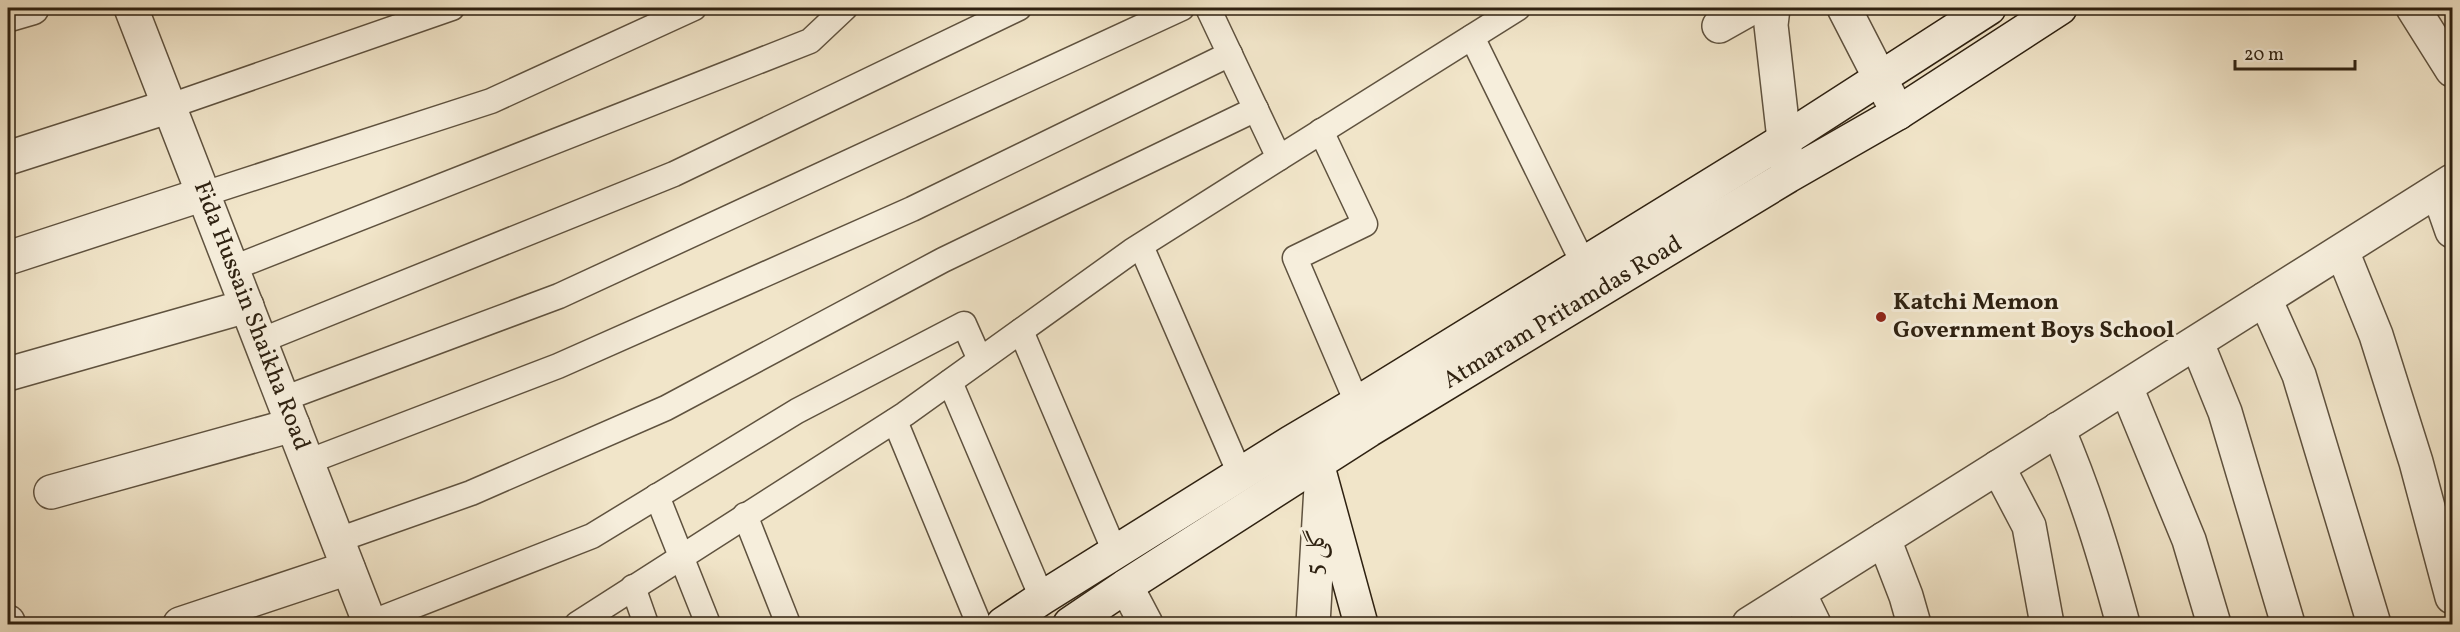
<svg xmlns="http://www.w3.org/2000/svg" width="2460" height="632" font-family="Vollkorn,Amiri,serif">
	<rect width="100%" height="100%" fill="#f1e5c9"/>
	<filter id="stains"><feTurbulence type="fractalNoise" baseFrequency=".00333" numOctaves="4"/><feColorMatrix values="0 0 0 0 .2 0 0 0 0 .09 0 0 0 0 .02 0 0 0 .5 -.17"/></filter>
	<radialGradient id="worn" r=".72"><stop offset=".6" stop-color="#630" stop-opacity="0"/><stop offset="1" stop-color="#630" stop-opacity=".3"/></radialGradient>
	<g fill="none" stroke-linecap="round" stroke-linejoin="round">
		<g stroke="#5f523f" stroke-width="27">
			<g id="service">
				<polyline points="1208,8 1279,158 1518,8"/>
				<polyline points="1472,37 1590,277"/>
				<polyline points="170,106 452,8"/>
				<polyline points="1321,131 1365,224 1295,258 1364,419"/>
				<polyline points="204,194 491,101 694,8"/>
				<polyline points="1141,246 1240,474"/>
				<polyline points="233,268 810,41 845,8"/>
				<polyline points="1021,331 1115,552"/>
				<polyline points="260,341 674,174 1019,8"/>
				<polyline points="950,382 1042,598"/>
				<polyline points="283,399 559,296 1182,8"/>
				<polyline points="895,421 979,624"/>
				<polyline points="307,462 558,366 912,209 1230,54"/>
				<polyline points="657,496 708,624"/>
				<polyline points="745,515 788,624"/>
				<polyline points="338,540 471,493 666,408 943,260 1256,109"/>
				<polyline points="633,587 646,624"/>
				<polyline points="370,623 592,536 797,411 964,324 980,360"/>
				<polyline points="577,624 905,414 1132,251 1279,158"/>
			</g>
		</g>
		<g stroke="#5f523f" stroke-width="36">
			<g id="minor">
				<polyline points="1773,8 1771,25 1787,166"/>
				<polyline points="1844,8 1898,113"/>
				<polyline points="8,15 32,8"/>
				<polyline points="1719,26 1751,8"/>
				<polyline points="8,158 170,106"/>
				<polyline points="2438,191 2452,231"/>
				<polyline points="2342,251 2376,335 2416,462 2452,597"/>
				<polyline points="8,258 204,194"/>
				<polyline points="2265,299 2299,375 2374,624"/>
				<polyline points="2197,343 2225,412 2288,624"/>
				<polyline points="8,374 247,306"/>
				<polyline points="2126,387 2189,540 2214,624"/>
				<path d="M2058,429C2086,494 2105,557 2123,624"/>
				<polyline points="1998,467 2029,526 2047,624"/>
				<polyline points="51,492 293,425"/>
				<polyline points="1884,539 1906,596 1914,624"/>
				<polyline points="1126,586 1146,624"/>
				<polyline points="1799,593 1814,624"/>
				<polyline points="8,622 8,624"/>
				<polyline points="180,624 348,568"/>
				<polyline points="1313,624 1321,487"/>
				<polyline points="1749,624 2452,181"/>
			</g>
		</g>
		<g stroke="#5f523f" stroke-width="36">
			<g id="tertiary">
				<polyline points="131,8 370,624"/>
				<polyline points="2413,8 2452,70"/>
			</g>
		</g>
		<g stroke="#2e2111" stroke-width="36">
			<g id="secondary">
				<polyline points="1312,445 1361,624"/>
				<polyline points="1003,624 1042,598 1290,443 1356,404 1784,140 1989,8"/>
				<polyline points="1070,624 1126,586 1369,430 1788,176 1898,113 2060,8"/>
			</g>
		</g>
		<use href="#service" stroke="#f6eedc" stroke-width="24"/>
		<use href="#minor" stroke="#f6eedc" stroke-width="33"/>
		<use href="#tertiary" stroke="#f6eedc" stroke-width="33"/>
		<use href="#secondary" stroke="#f6eedc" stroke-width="33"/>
	</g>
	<circle fill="#8f2418" stroke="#f6eedc" stroke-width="2" cx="1881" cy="317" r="6"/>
	<g text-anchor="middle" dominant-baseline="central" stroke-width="6" stroke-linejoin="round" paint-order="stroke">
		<g font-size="24" font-weight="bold" fill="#2e2111" stroke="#f6eedc" text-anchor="start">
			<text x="1893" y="303">Katchi Memon<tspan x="1893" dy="28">Government Boys School</tspan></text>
		</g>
		<g font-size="24" fill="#2e2111" stroke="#f6eedc">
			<text transform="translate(1563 313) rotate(-31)">Atmaram Pritamdas Road</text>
			<text transform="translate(251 316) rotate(69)">Fida Hussain Shaikha Road</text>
			<text transform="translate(1317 552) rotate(-87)">گلی 5</text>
		</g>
	</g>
	<rect width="2460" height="632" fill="none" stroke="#f1e5c9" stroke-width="30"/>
	<rect x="9" y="9" width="2442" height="614" fill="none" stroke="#2e2111" stroke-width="3"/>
	<rect x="15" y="15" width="2430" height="602" fill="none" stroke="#2e2111" stroke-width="1.5"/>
	<path d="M2235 60v9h120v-9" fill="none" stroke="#2e2111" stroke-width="3"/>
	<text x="2244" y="60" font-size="18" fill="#2e2111" stroke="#f6eedc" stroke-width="4.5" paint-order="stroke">20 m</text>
	<rect width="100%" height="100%" filter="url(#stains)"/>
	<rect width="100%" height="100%" fill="url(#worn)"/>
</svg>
